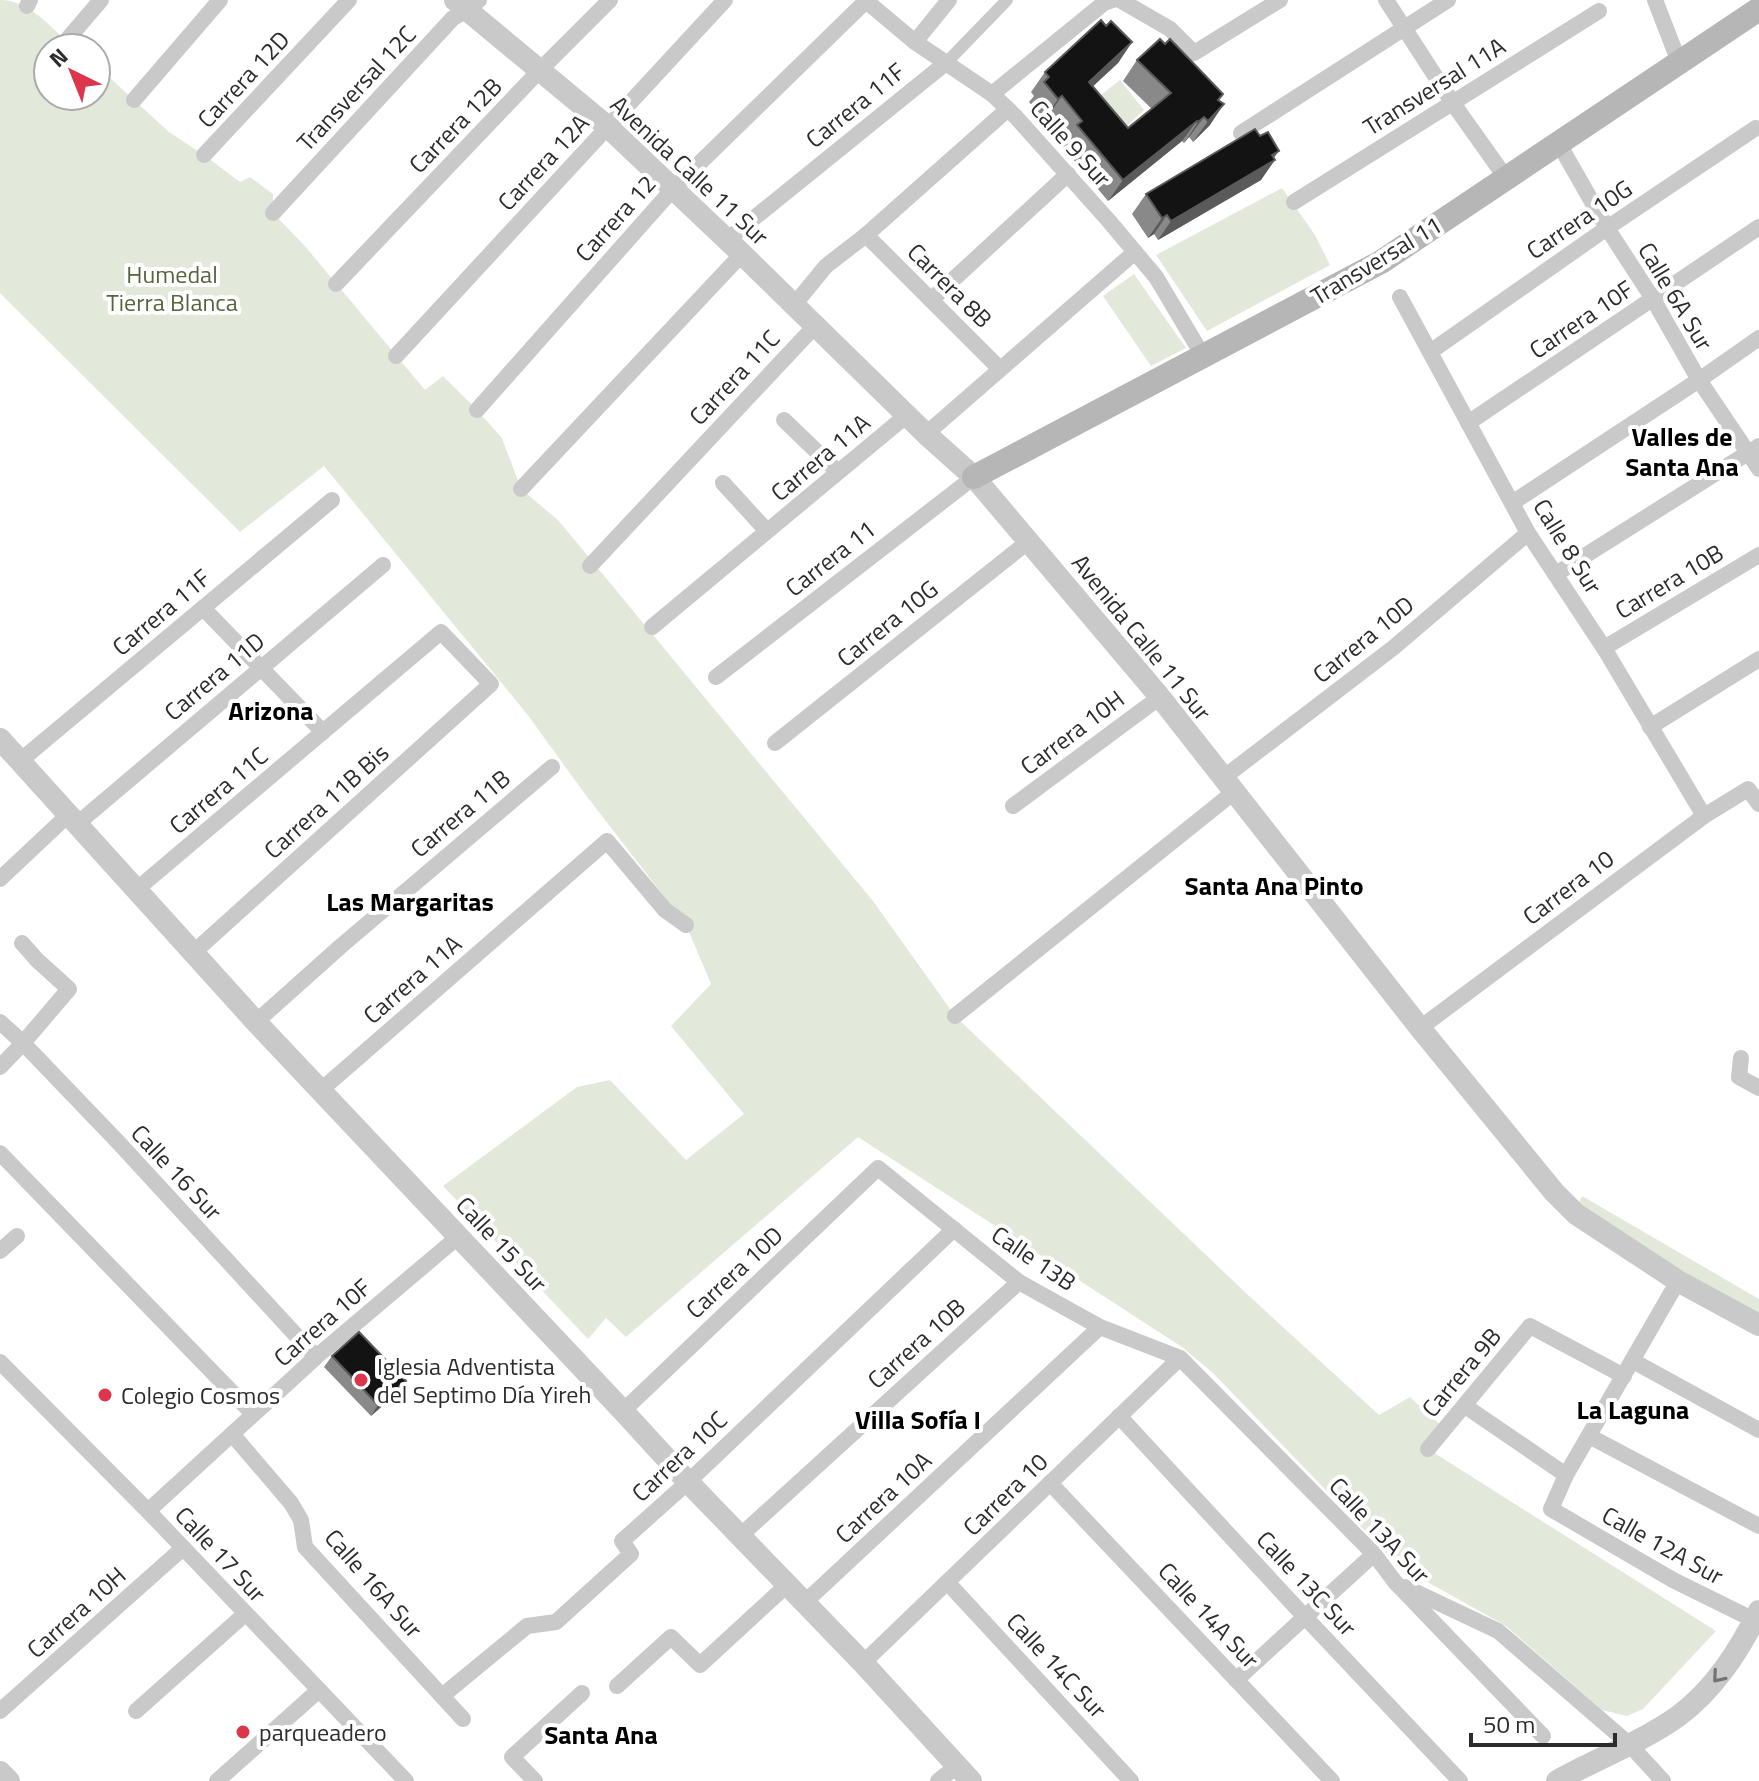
<svg xmlns="http://www.w3.org/2000/svg" width="1759" height="1781" font-family="'Titillium Web',sans-serif">
	<rect width="100%" height="100%" fill="#fff"/>
	<g fill="#e3e9da">
		<path d="M0,0C31,0 52,30 75,48H48V96H96V65L169,132L204,155L240,182L250,177L273,194V213L304,245L425,390L443,376L477,410L502,438L521,489L558,520L873,901L955,1016L1248,1295L1379,1415L1410,1397L1444,1428L1428,1449L1716,1631L1643,1709L1627,1716L1602,1710L1506,1626L1399,1566L1213,1373L1182,1347L858,1137L626,1337L606,1318L588,1339L443,1186L577,1087L610,1080L686,1160L744,1114L671,1026L711,984L686,925L585,794L527,714L324,466L240,532L0,293Z"/>
		<polygon points="1120,80 1144,110 1115,137 1087,106"/>
		<polygon points="1282,188 1315,235 1330,265 1207,331 1156,255"/>
		<polygon points="1134,274 1186,348 1151,366 1103,296"/>
		<polygon points="1582,1196 1759,1299 1759,1313 1679,1269 1578,1205"/>
	</g>
	<g fill="none" stroke-linecap="round" stroke-linejoin="round">
		<polyline stroke="#c9c9c9" stroke-width="12" points="947,62 1007,0"/>
		<g stroke="#c9c9c9" stroke-width="16">
			<polyline points="865,0 915,42 992,94 1016,117 1109,221 1156,277 1203,356"/>
			<polyline points="1120,0 1170,29 1194,53 1280,0"/>
			<polyline points="1386,0 1452,102 1506,178"/>
			<polyline points="1655,0 1679,62"/>
			<polyline points="27,6 30,0"/>
			<polyline points="66,41 101,0"/>
			<polyline points="915,42 949,0"/>
			<polyline points="992,94 1104,3 1113,0"/>
			<polyline points="134,100 220,0"/>
			<polyline points="1241,133 1448,0"/>
			<polyline points="1559,144 1607,228 1653,299 1699,380 1759,469"/>
			<polyline points="204,155 349,0"/>
			<polyline points="1294,202 1599,11"/>
			<polyline points="273,213 453,18 468,10 479,0"/>
			<polyline points="866,235 1000,369"/>
			<polyline points="727,240 947,62"/>
			<polyline points="336,284 540,70 610,0"/>
			<polyline points="1400,297 1528,533 1604,648 1704,816"/>
			<polyline points="931,300 1068,174"/>
			<polyline points="794,305 826,266 866,235 1008,109"/>
			<polyline points="1430,352 1607,228 1756,128"/>
			<polyline points="396,356 725,0"/>
			<polyline points="477,410 673,189 866,1"/>
			<polyline points="784,420 838,472"/>
			<polyline points="1468,423 1759,227"/>
			<polyline points="926,434 1135,252"/>
			<polyline points="723,483 767,531"/>
			<polyline points="521,489 742,254"/>
			<polyline points="1512,503 1699,380 1759,338"/>
			<polyline points="590,566 815,326"/>
			<polyline points="1556,574 1759,446"/>
			<polyline points="203,608 323,732"/>
			<polyline points="652,627 907,415"/>
			<polyline points="1604,648 1759,555"/>
			<polyline points="716,677 974,477"/>
			<polyline points="1650,727 1759,659"/>
			<polyline points="775,743 1029,541"/>
			<polyline points="20,761 332,500"/>
			<polyline points="1223,778 1393,648 1528,533"/>
			<polyline points="1013,806 1160,697"/>
			<polyline points="77,824 383,565"/>
			<polyline points="0,879 68,815"/>
			<polyline points="136,890 441,632 491,684 193,953"/>
			<polyline points="955,1016 1234,792"/>
			<polyline points="0,1022 23,1043 118,1142 316,1357"/>
			<polyline points="256,1022 341,946 552,767"/>
			<polyline points="1420,1028 1704,816 1748,789 1759,804"/>
			<polyline points="1741,1058 1739,1077 1759,1088"/>
			<polyline points="0,1067 23,1043 69,989 37,960 22,943"/>
			<polyline points="321,1090 607,841 665,910 686,925"/>
			<polyline points="0,1153 253,1414"/>
			<polyline points="0,1251 17,1236"/>
			<polyline points="1678,1281 1566,1475 1551,1509 1673,1580 1754,1620"/>
			<polyline points="1633,1361 1759,1430"/>
			<polyline points="0,1362 148,1511 406,1781"/>
			<polyline points="1465,1406 1566,1475"/>
			<polyline points="623,1411 878,1168 1019,1282 1100,1327 1180,1358 1374,1554 1395,1582 1543,1736"/>
			<polyline points="1119,1416 1305,1617 1460,1781"/>
			<polyline points="232,1434 291,1503 301,1520 305,1547 463,1719"/>
			<polyline points="1589,1436 1759,1526"/>
			<polyline points="1428,1449 1530,1326 1624,1376"/>
			<polyline points="1050,1483 1332,1781"/>
			<polyline points="148,1511 316,1357 459,1236"/>
			<polyline points="740,1536 1019,1282"/>
			<polyline points="947,1582 1131,1781"/>
			<polyline points="1405,1587 1498,1631 1629,1744 1663,1781"/>
			<polyline points="803,1604 1100,1327"/>
			<polyline points="863,1663 1180,1358"/>
			<polyline points="1236,1680 1374,1554"/>
			<polyline points="617,1686 671,1637 700,1665 787,1585"/>
			<polyline points="442,1696 527,1626 556,1622 631,1554 622,1541 688,1482 954,1229"/>
			<polyline points="0,1711 183,1548"/>
			<polyline points="136,1711 245,1614"/>
			<polyline points="217,1781 319,1690"/>
			<polyline points="535,1781 512,1757 582,1693"/>
			<polyline points="938,1781 957,1766"/>
		</g>
		<g stroke="#c9c9c9" stroke-width="22">
			<polyline points="455,0 608,127 742,254 926,434 974,477 1160,697 1420,1028 1554,1192 1576,1214 1678,1281 1759,1325"/>
			<polyline points="0,739 256,1022 623,1411 688,1482 863,1663 971,1781"/>
			<polyline points="0,1772 9,1781"/>
			<path d="M1557,1781C1596,1759 1640,1743 1677,1717C1714,1690 1738,1652 1759,1611"/>
		</g>
		<polyline stroke="#b6b6b6" stroke-width="24" points="974,477 1381,262 1759,9"/>
	</g>
	<g fill="#898989">
		<polygon points="1106,26 1132,42 1118,63 1093,86 1128,128 1152,109 1123,81 1137,60 1219,100 1210,125 1193,142 1189,137 1184,143 1182,141 1108,201 1062,146 1067,140 1047,117 1044,119 1029,102 1034,96 1031,92 1045,72"/>
		<polygon points="1260,136 1274,158 1261,180 1158,240 1154,234 1148,238 1132,214 1146,194"/>
		<polygon points="332,1356 406,1381 398,1392 371,1416 324,1367"/>
	</g>
	<g fill="#5a5a5a">
		<polygon points="1132,42 1118,63 1075,103 1089,82"/>
		<polygon points="1062,96 1047,117 1044,119 1058,99"/>
		<polygon points="1224,104 1210,125 1193,142 1208,121"/>
		<polygon points="1204,117 1189,137 1184,143 1198,122"/>
		<polygon points="1197,121 1182,141 1108,201 1123,180"/>
		<polygon points="1279,151 1269,164 1275,160 1261,180 1158,240 1171,221"/>
		<polygon points="1167,215 1154,234 1148,238 1162,218"/>
		<polygon points="406,1381 398,1392 371,1416 378,1405"/>
	</g>
	<g fill="#131313" stroke="#5a5a5a" stroke-width="2">
		<polygon points="1101,20 1106,26 1111,21 1132,42 1089,82 1128,128 1171,93 1137,60 1160,39 1165,44 1170,39 1223,94 1218,100 1224,104 1208,121 1204,117 1198,122 1197,121 1123,180 1077,125 1082,121 1062,96 1058,99 1044,82 1049,77 1045,72"/>
		<polygon points="1255,129 1260,136 1268,132 1279,151 1272,155 1275,160 1171,221 1167,215 1162,218 1146,194"/>
		<polygon points="359,1332 406,1381 378,1405 332,1356"/>
	</g>
	<defs><path id="oneway-chevron" d="M-2-3.5L2.5 0L-2 3.5" fill="none" stroke-width="1.6" stroke-linecap="round" stroke-linejoin="round" transform="scale(2)"/></defs>
	<use stroke="#737373" href="#oneway-chevron" transform="translate(1718 1677) rotate(130)"/>
	<g fill="#db364c" stroke="#fff" stroke-width="3">
		<circle cx="361" cy="1380" r="8"/>
		<circle cx="105" cy="1395" r="8"/>
		<circle cx="243" cy="1732" r="8"/>
	</g>
	<g text-anchor="middle" dominant-baseline="central" stroke-width="8" stroke-linejoin="round" paint-order="stroke">
		<g font-size="24" fill="#2c2c2c" stroke="#fff">
			<text transform="translate(243 79) rotate(-47)">Carrera 12D</text>
			<text transform="translate(1434 86) rotate(-32)">Transversal 11A</text>
			<text transform="translate(356 88) rotate(-47)">Transversal 12C</text>
			<text transform="translate(855 105) rotate(-39)">Carrera 11F</text>
			<text transform="translate(455 125) rotate(-46)">Carrera 12B</text>
			<text transform="translate(1071 143) rotate(48)">Calle 9 Sur</text>
			<text transform="translate(543 162) rotate(-47)">Carrera 12A</text>
			<text transform="translate(690 170) rotate(43)">Avenida Calle 11 Sur</text>
			<text transform="translate(615 218) rotate(-48)">Carrera 12</text>
			<text transform="translate(1579 219) rotate(-34)">Carrera 10G</text>
			<text transform="translate(1376 260) rotate(-31)">Transversal 11</text>
			<text transform="translate(950 285) rotate(45)">Carrera 8B</text>
			<text transform="translate(1676 296) rotate(59)">Calle 6A Sur</text>
			<text transform="translate(1581 319) rotate(-34)">Carrera 10F</text>
			<text transform="translate(734 377) rotate(-47)">Carrera 11C</text>
			<text transform="translate(820 457) rotate(-40)">Carrera 11A</text>
			<text transform="translate(1568 546) rotate(58)">Calle 8 Sur</text>
			<text transform="translate(830 558) rotate(-38)">Carrera 11</text>
			<text transform="translate(1669 581) rotate(-31)">Carrera 10B</text>
			<text transform="translate(161 612) rotate(-40)">Carrera 11F</text>
			<text transform="translate(887 623) rotate(-39)">Carrera 10G</text>
			<text transform="translate(1142 637) rotate(51)">Avenida Calle 11 Sur</text>
			<text transform="translate(1363 639) rotate(-39)">Carrera 10D</text>
			<text transform="translate(214 676) rotate(-40)">Carrera 11D</text>
			<text transform="translate(1072 732) rotate(-37)">Carrera 10H</text>
			<text transform="translate(218 790) rotate(-40)">Carrera 11C</text>
			<text transform="translate(326 801) rotate(-42)">Carrera 11B Bis</text>
			<text transform="translate(460 813) rotate(-40)">Carrera 11B</text>
			<text transform="translate(1568 887) rotate(-37)">Carrera 10</text>
			<text transform="translate(412 979) rotate(-41)">Carrera 11A</text>
			<text transform="translate(177 1172) rotate(47)">Calle 16 Sur</text>
			<text transform="translate(502 1244) rotate(47)">Calle 15 Sur</text>
			<text transform="translate(1034 1258) rotate(34)">Calle 13B</text>
			<text transform="translate(734 1272) rotate(-43)">Carrera 10D</text>
			<text transform="translate(322 1322) rotate(-41)">Carrera 10F</text>
			<text transform="translate(916 1343) rotate(-42)">Carrera 10B</text>
			<text transform="translate(1461 1372) rotate(-50)">Carrera 9B</text>
			<text transform="translate(679 1456) rotate(-43)">Carrera 10C</text>
			<text transform="translate(1005 1494) rotate(-44)">Carrera 10</text>
			<text transform="translate(883 1497) rotate(-43)">Carrera 10A</text>
			<text transform="translate(1380 1530) rotate(47)">Calle 13A Sur</text>
			<text transform="translate(1663 1545) rotate(29)">Calle 12A Sur</text>
			<text transform="translate(221 1554) rotate(47)">Calle 17 Sur</text>
			<text transform="translate(374 1583) rotate(49)">Calle 16A Sur</text>
			<text transform="translate(1307 1583) rotate(47)">Calle 13C Sur</text>
			<text transform="translate(76 1612) rotate(-42)">Carrera 10H</text>
			<text transform="translate(1209 1615) rotate(47)">Calle 14A Sur</text>
			<text transform="translate(1057 1665) rotate(47)">Calle 14C Sur</text>
		</g>
		<g font-size="24" fill="#52653c" stroke="#fff">
			<text x="172" y="274">Humedal<tspan x="172" dy="28">Tierra Blanca</tspan></text>
		</g>
		<g font-size="24" fill="#2c2c2c" stroke="#fff" text-anchor="start">
			<text x="377" y="1366">Iglesia Adventista<tspan x="377" dy="28">del Septimo Día Yireh</tspan></text>
			<text x="121" y="1395">Colegio Cosmos</text>
			<text x="259" y="1732">parqueadero</text>
		</g>
		<g font-size="26" font-weight="bold" fill="#000" stroke="#fff">
			<text x="1682" y="436">Valles de<tspan x="1682" dy="30">Santa Ana</tspan></text>
			<text x="271" y="710">Arizona</text>
			<text x="1274" y="885">Santa Ana Pinto</text>
			<text x="410" y="901">Las Margaritas</text>
			<text x="1633" y="1409">La Laguna</text>
			<text x="918" y="1419">Villa Sofía I</text>
			<text x="601" y="1734">Santa Ana</text>
		</g>
	</g>
	<g transform="translate(72 72) rotate(317)"><circle r="38" fill="#ffffff" stroke="#ababab" stroke-width="2"/>
	<path d="M0-6L14 30L0 20L-14 30Z" fill="#db364c"/>
	<text y="-12" font-size="22" font-weight="bold" text-anchor="middle" fill="#2c2c2c">N</text>
	</g>
	<path d="M1471 1733v12h144v-12" fill="none" stroke="#2c2c2c" stroke-width="4"/>
	<text x="1483" y="1733" font-size="24" fill="#2c2c2c" stroke="#ffffff" stroke-width="6" paint-order="stroke">50 m</text>
</svg>
